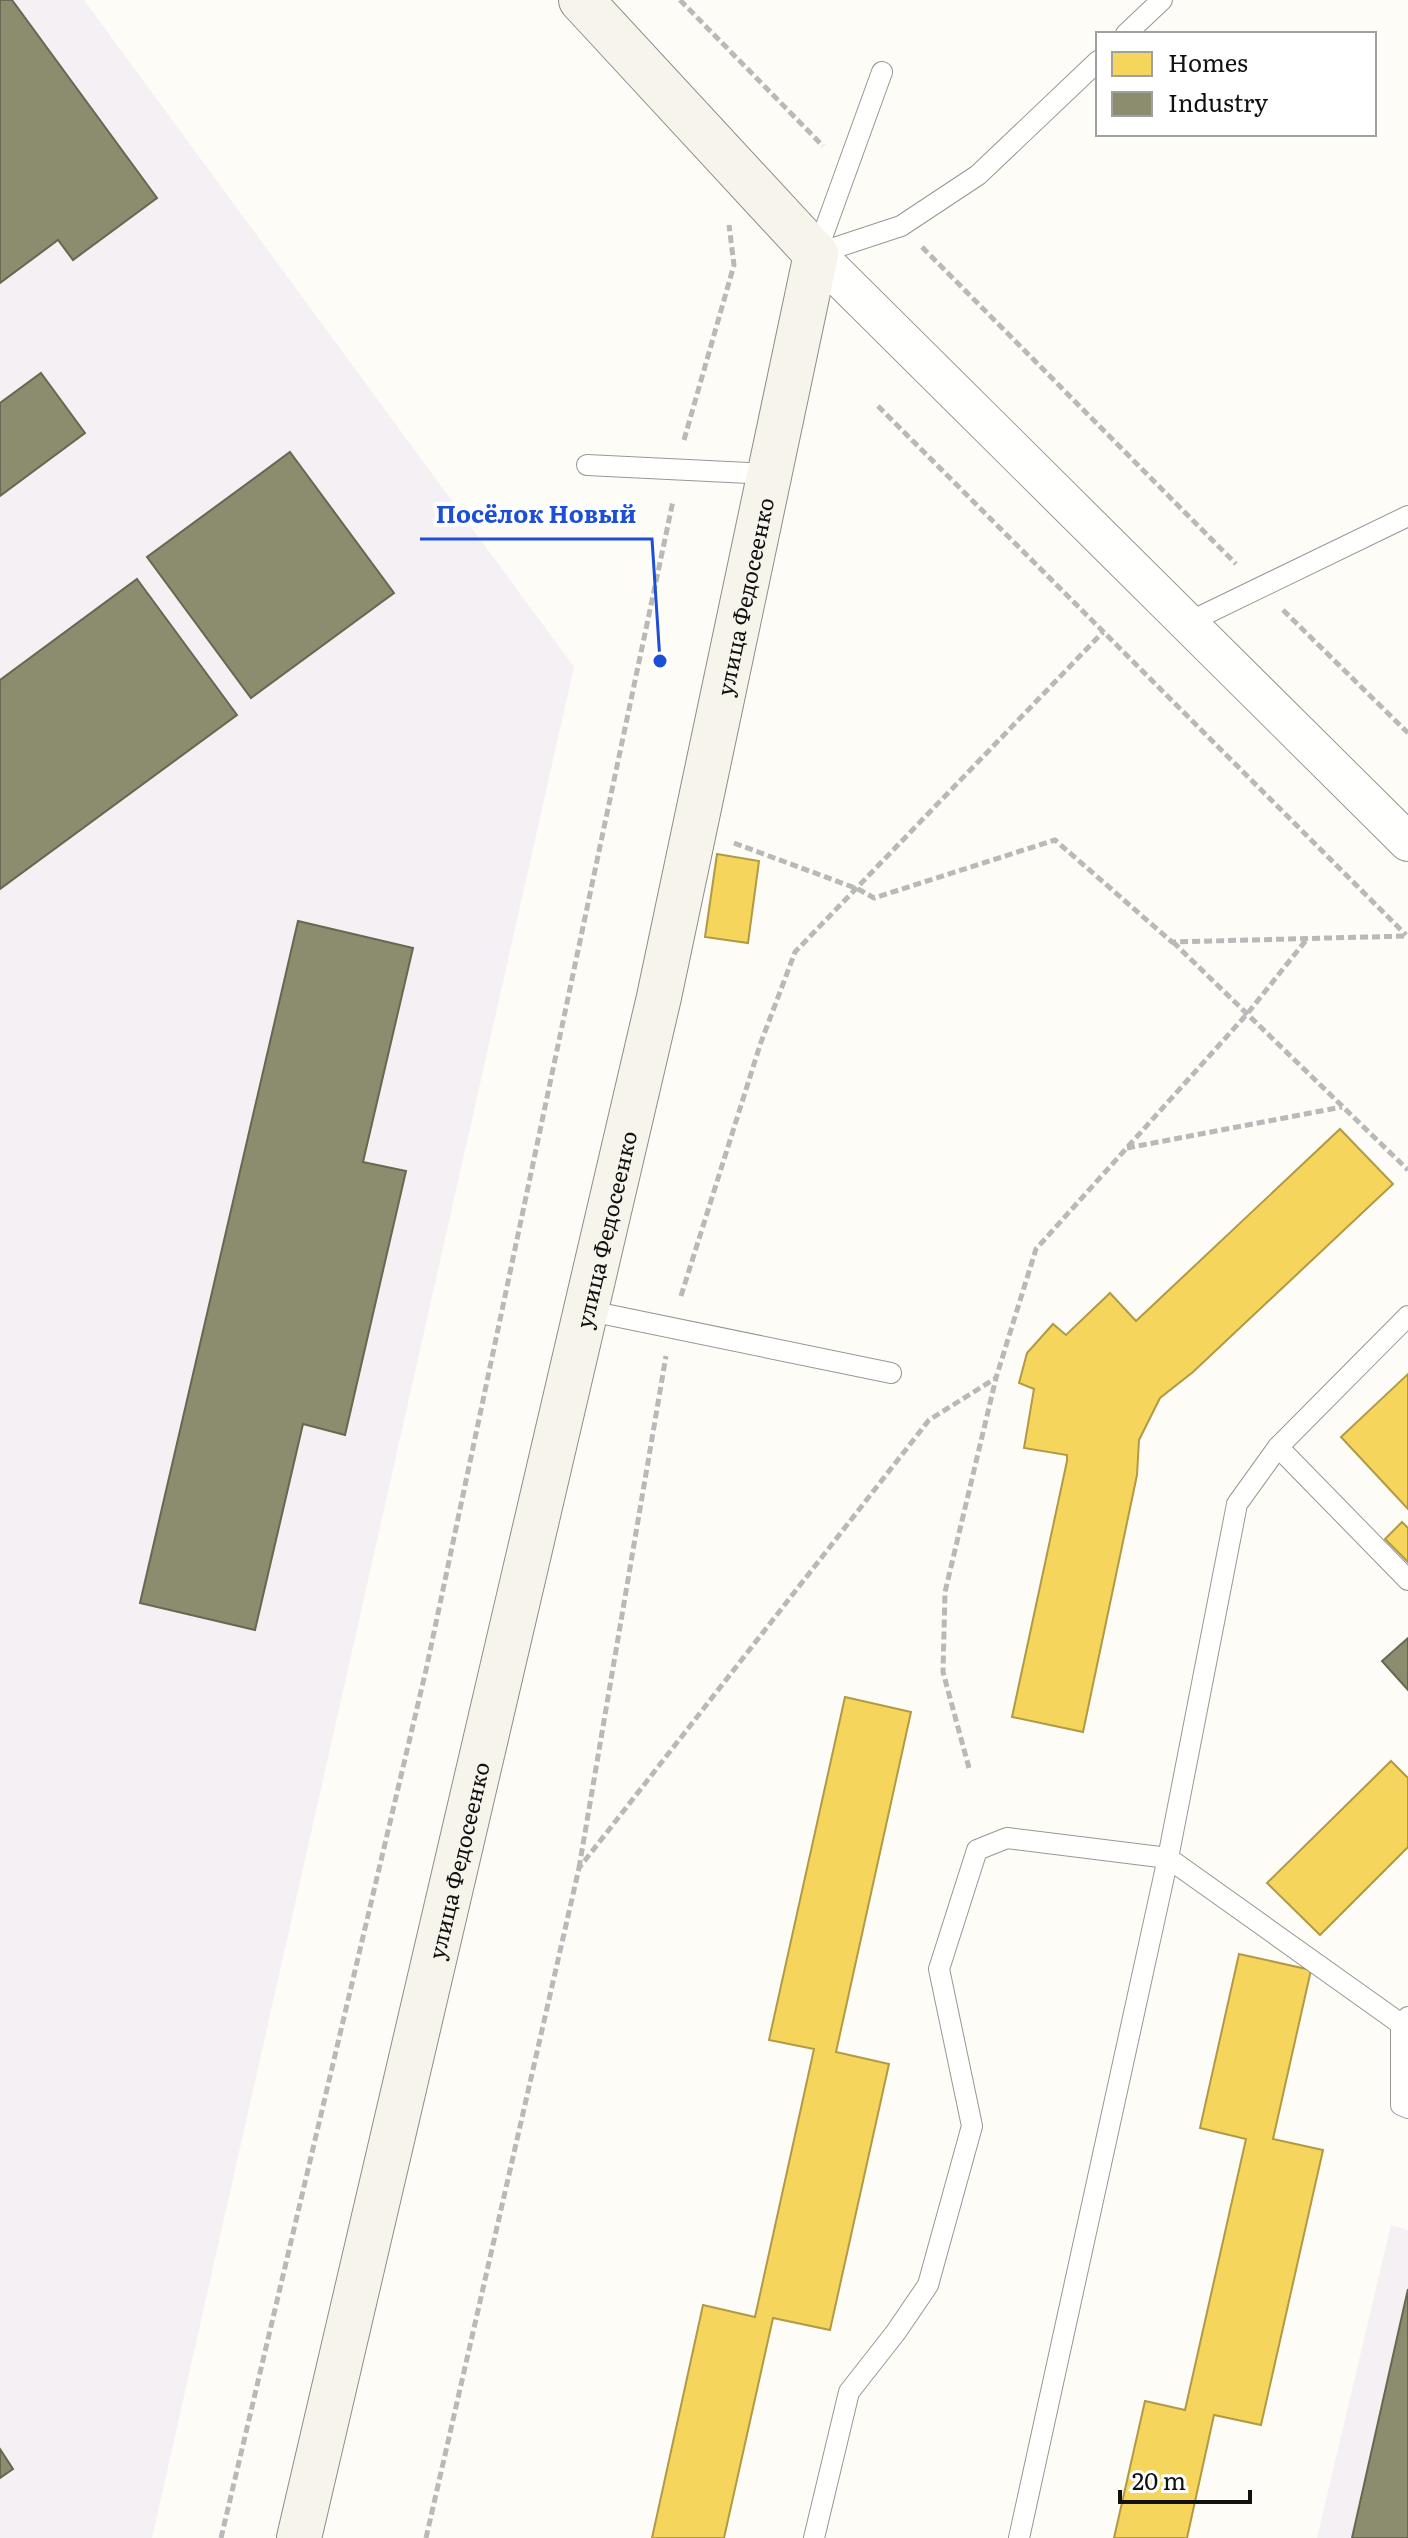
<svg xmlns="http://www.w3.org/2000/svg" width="1408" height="2538" font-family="Literata,serif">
	<rect width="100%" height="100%" fill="#fdfcf7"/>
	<g fill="#f5f0f3">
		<polygon points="0,0 84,0 574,667 152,2538 0,2538"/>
		<polygon points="1391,2225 1408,2230 1408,2538 1317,2538"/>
	</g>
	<g fill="#f6d55c" stroke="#b19a46" stroke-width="2">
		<polygon points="717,854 759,861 748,943 705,937"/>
		<polygon points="1340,1129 1393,1184 1193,1372 1160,1398 1139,1440 1137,1475 1083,1732 1012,1717 1067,1461 1067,1455 1024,1448 1034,1389 1019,1383 1027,1353 1053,1324 1066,1335 1110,1293 1136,1321"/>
		<polygon points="1408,1374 1408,1509 1341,1437"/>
		<polygon points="1402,1522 1408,1528 1408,1562 1385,1539"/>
		<polygon points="845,1697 911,1712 836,2052 889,2064 830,2330 773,2318 724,2538 652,2538 703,2305 755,2317 814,2049 769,2040"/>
		<polygon points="1391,1761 1408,1778 1408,1847 1320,1935 1267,1883"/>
		<polygon points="1239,1954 1311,1970 1273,2139 1323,2150 1261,2425 1214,2415 1187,2538 1114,2538 1145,2401 1185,2410 1246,2139 1200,2128"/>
	</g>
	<g fill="#8c8c6e" stroke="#676752" stroke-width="2">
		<polygon points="0,0 12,0 157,198 73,260 58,240 0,283"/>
		<polygon points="41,373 85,433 0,496 0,403"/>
		<polygon points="290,452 394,593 251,698 147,557"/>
		<polygon points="137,579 237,715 0,889 0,680"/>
		<polygon points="298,921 413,948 363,1162 406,1171 345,1435 303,1424 255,1630 140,1603"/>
		<polygon points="1408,1638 1408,1690 1382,1661"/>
		<polygon points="1408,2289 1408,2538 1352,2538"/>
		<polygon points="0,2449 13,2469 0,2478"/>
	</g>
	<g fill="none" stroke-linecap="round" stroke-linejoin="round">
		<g stroke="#979795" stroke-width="22">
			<g id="lane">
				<polyline points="1126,34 1162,0"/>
				<polyline points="816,254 901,226 978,175 1098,61"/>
				<polyline points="816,254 882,72"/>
				<polyline points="587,465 769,474"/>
				<polyline points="1187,623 1408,516"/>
				<polyline points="585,1310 891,1373"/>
				<polyline points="1278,1447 1408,1580"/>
				<polyline points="1408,2017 1401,2024 1401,2105 1408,2108"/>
				<polyline points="814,2538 849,2392 896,2332 928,2285 972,2126 939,1969 977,1850 1007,1838 1168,1858 1237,1504 1278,1447 1408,1316"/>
				<polyline points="1019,2538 1168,1858 1401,2024"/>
			</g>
		</g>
		<g stroke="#979795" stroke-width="40">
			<polyline id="street" points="816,254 1408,842"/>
		</g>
		<g stroke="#8e8d8b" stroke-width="46">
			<g id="secondary">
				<path id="s1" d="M299,2538L659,997L816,254L581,0"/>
			</g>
		</g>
		<g stroke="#b9b9b8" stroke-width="5" stroke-dasharray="8 4" stroke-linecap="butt">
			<polyline points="680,0 823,146"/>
			<polyline points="922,247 1236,564"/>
			<polyline points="878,406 1406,935"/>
			<polyline points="684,440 734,265 729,225"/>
			<polyline points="1283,610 1408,733"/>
			<polyline points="734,843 858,889 874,898 1055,840 1172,942 1407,936"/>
			<polyline points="1173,942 1408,1170"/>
			<polyline points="1127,1148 1342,1107"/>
			<polyline points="681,1296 760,1045 795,952 1103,632"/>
			<polyline points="969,1768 943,1672 945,1592 996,1378 1036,1249 1247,1014 1307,939"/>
			<polyline points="579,1868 666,1356"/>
			<polyline points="221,2538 426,1670 673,501"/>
			<polyline points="426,2538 579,1868 929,1420 996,1378"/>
		</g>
		<use href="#lane" stroke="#fffffe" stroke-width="20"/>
		<use href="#street" stroke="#fffffe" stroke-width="38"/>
		<use href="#secondary" stroke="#f6f4eb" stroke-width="44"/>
	</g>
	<g text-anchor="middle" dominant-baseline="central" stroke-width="8" stroke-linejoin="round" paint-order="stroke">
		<g font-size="22" fill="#111" stroke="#fff">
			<text stroke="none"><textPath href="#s1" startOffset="1992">улица Федосеенко</textPath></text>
			<text stroke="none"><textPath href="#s1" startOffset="1344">улица Федосеенко</textPath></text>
			<text stroke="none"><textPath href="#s1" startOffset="696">улица Федосеенко</textPath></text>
		</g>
	</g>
	<path fill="none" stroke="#1d4ed8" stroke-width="3" d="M660 661L652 539H420"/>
	<circle fill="#1d4ed8" stroke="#fff" stroke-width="3" cx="660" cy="661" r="8"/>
	<g font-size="24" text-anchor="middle" font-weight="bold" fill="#1d4ed8" stroke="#fff" stroke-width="8" stroke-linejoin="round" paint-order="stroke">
		<text x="536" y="523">Посёлок Новый</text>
	</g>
	<rect x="1096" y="32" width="280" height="104" fill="#ffffff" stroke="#a0a0a0" stroke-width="2"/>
	<rect x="1112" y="52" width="40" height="24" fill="#f6d55c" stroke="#a0a0a0" stroke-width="2"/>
	<text x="1168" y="72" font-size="24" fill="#111111">Homes</text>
	<rect x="1112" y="92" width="40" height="24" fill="#8c8c6e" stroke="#a0a0a0" stroke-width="2"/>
	<text x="1168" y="112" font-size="24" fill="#111111">Industry</text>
	<path d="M1120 2490v12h130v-12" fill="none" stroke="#111111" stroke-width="4"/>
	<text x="1132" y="2490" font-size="24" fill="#111111" stroke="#ffffff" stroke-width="6" paint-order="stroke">20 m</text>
</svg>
